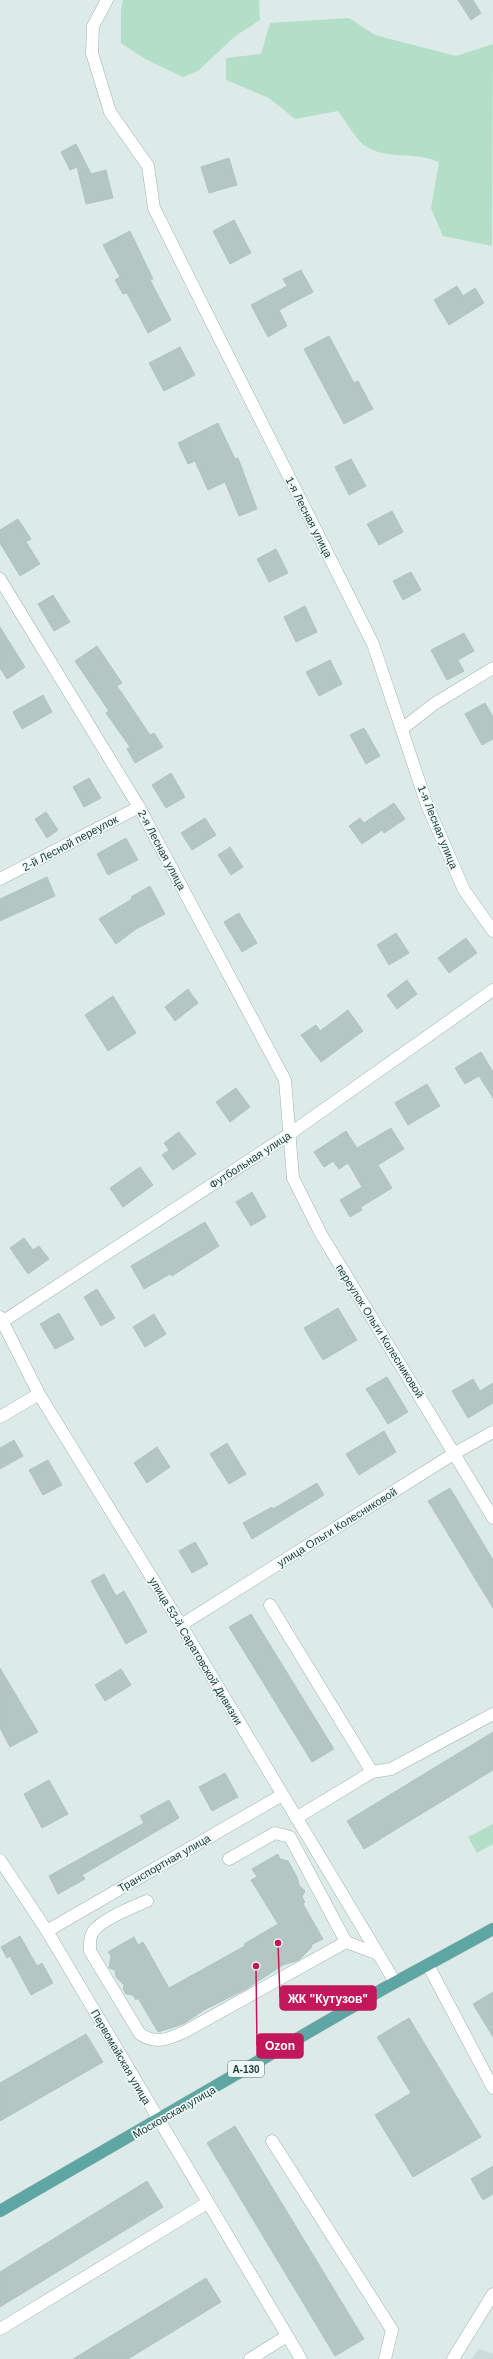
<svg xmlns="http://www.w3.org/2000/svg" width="493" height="2359" font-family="Arial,sans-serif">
	<rect width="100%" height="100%" fill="#ddebe8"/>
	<polygon fill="#ccdbd7" points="479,2349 493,2354 493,2359 471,2359"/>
	<g fill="#b3dfc9">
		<polygon points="123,0 259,0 260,20 234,37 198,71 183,77 145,59 121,43 121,10"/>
		<path d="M349,18L375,35L456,56L493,44L492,246L443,236L431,208L439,162C415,151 388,160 367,147C358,143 345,120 338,111L295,119L269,98L226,80V58L261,54L270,23Z"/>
		<polygon points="493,1824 493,1844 477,1853 468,1837"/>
	</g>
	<g fill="#b3c6c2" stroke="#afc5c1">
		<polygon points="458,0 473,0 481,13 471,20"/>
		<polygon points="76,144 91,174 106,170 113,198 86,204 77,167 70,170 61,152"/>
		<polygon points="229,158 237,185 209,193 201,167"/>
		<polygon points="234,220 251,253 230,264 213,231"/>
		<polygon points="130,231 153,279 150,280 171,320 148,333 127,293 123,294 115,280 120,277 103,245"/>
		<polygon points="301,270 313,292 279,310 287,326 268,337 251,305 287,286 283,279"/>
		<polygon points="457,286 463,296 475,288 484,303 449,325 434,300"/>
		<polygon points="329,336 354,383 358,381 373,409 344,424 304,349"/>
		<polygon points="180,347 195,375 164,391 149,363"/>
		<polygon points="218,423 235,459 238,458 257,509 239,516 225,482 208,490 195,461 188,464 178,443"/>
		<polygon points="351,459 366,486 349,495 335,467"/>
		<polygon points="392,511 403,532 379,545 367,524"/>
		<polygon points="18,519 31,539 26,542 40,564 20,576 0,543 0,530"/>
		<polygon points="276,549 288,573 269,582 257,559"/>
		<polygon points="411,572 421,590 403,600 393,581"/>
		<polygon points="53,595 70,622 54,631 38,604"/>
		<polygon points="305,606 317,632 296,642 284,617"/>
		<polygon points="0,627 25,667 7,679 0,668"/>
		<polygon points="464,633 474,651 458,660 464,671 447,680 431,650"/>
		<polygon points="97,646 122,683 117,686 150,735 154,733 163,747 135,763 127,749 130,747 106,713 109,711 75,661"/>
		<polygon points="330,660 342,684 319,696 306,672"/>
		<polygon points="43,695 52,712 22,729 13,712"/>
		<polygon points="485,703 493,717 493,739 482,745 465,714"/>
		<polygon points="364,728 380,756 366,764 350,735"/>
		<polygon points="171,773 185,797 166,808 152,785"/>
		<polygon points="89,778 101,798 84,807 73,787"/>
		<polygon points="394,803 405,819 384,833 382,830 362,844 349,826 360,818 364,823"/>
		<polygon points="46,812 58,830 47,838 35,819"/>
		<polygon points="205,818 216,835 192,850 181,833"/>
		<polygon points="126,838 138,860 108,875 97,854"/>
		<polygon points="230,847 243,867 231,875 218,855"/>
		<polygon points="47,877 55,896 0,921 0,899"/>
		<polygon points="150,886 165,914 136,929 116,944 99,919 132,899 131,897"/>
		<polygon points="239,913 257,943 242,952 224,922"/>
		<polygon points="396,933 409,953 389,965 377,945"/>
		<polygon points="466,938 477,953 449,973 438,958"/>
		<polygon points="407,980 417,994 397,1009 387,995"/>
		<polygon points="188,989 198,1003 175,1021 165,1007"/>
		<polygon points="113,996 136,1033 108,1051 85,1015"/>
		<polygon points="348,1010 363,1031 321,1062 301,1035 316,1025 320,1031"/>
		<polygon points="481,1052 493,1072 493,1098 479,1076 465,1084 455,1068"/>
		<polygon points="427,1084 440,1106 408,1125 395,1103"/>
		<polygon points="236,1088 250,1107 230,1122 216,1102"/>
		<polygon points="391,1128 404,1149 378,1165 392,1188 361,1207 362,1210 350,1217 340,1200 362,1187 348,1163 339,1169 333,1161 324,1167 314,1152 346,1131 357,1148"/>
		<polygon points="179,1132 196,1154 173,1170 162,1155 169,1150 164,1143"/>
		<polygon points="140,1167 153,1185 123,1207 110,1188"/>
		<polygon points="252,1192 266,1217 251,1226 236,1202"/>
		<polygon points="205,1222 219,1246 172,1276 170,1274 144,1289 131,1266"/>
		<polygon points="24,1238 33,1250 39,1246 49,1259 28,1274 10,1248"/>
		<polygon points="97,1289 115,1318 101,1326 84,1297"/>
		<polygon points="338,1308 357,1340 323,1360 304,1328"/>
		<polygon points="59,1313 74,1339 55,1349 40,1324"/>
		<polygon points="154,1314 166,1334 145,1347 133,1327"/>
		<polygon points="387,1377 408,1412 388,1424 366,1389"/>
		<polygon points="473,1379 480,1391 493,1383 493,1403 468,1418 452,1391"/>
		<polygon points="384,1431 396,1452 359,1475 346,1454"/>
		<polygon points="14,1440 23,1456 0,1469 0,1448"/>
		<polygon points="227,1443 246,1474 229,1484 210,1454"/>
		<polygon points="157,1447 170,1467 147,1483 134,1463"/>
		<polygon points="48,1460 62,1485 43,1495 29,1470"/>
		<polygon points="317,1483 324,1495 252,1539 243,1523 272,1507 273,1509"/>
		<polygon points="450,1488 493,1560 493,1608 428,1501"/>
		<polygon points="195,1542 208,1564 192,1573 179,1551"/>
		<polygon points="104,1574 116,1596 124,1591 147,1632 126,1644 91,1581"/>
		<polygon points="251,1614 334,1749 312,1762 229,1627"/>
		<polygon points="0,1668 38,1732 10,1747 0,1728"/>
		<polygon points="121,1669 131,1685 105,1701 95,1685"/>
		<polygon points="493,1732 493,1770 364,1849 347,1821"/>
		<polygon points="225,1773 238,1797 212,1811 199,1787"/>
		<polygon points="49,1780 68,1814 42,1828 24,1794"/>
		<polygon points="169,1800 179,1818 82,1875 85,1879 58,1894 49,1876 144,1823 140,1816"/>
		<polygon points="278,1854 280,1859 288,1861 297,1877 299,1885 305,1891 302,1897 305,1902 303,1904 323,1939 311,1945 312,1947 299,1960 283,1965 246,1989 204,2010 183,2024 158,2032 138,1998 136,2000 133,1995 126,1994 123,1989 124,1985 116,1977 115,1970 109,1968 111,1956 108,1952 134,1937 138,1945 143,1942 169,1988 245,1946 244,1944 278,1924 251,1880 257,1877 252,1869"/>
		<polygon points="20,1936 37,1966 42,1963 53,1983 31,1995 10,1956 7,1958 1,1947"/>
		<polygon points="493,1992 493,2037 473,2004"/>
		<polygon points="409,2018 481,2137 413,2177 375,2115 411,2093 377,2037"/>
		<polygon points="86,2034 103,2062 0,2121 0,2083"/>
		<polygon points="235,2126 364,2339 335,2356 207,2143"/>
		<polygon points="493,2166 493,2194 483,2200 471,2179"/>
		<polygon points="147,2181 163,2207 0,2307 0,2272"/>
		<polygon points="206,2278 221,2302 128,2359 73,2359"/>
	</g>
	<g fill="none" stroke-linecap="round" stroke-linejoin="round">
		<g stroke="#a0b3b1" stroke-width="13">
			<g id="minor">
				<polyline points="107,0 93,26 92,53 110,112 148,166 154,208 373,644 427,805 464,890 493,931"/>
				<polyline points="0,579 139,807 285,1080 293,1178 321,1234 493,1518"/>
				<polyline points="403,728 434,704 493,668"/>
				<polyline points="0,879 139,807"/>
				<polyline points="0,1317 39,1394 181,1625 395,1982"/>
				<polyline points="2,1322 288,1135 493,990"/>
				<polyline points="0,1417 39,1394"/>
				<polyline points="270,1605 372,1772"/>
				<polyline points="181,1625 455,1453 493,1432"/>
				<polyline points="296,1818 372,1772 391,1769 493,1714"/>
				<polyline points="229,1859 275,1833 290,1837 346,1942"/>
				<polyline points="0,1860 47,1931 301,2359"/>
				<path d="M147,1901C133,1907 100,1920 93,1932C89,1938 90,1945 90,1951L140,2034C157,2045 169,2039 186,2031L346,1942L378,1954"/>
				<polyline points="47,1931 282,1795"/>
				<polyline points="428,1965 493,2088"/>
				<polyline points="272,2141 392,2330 385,2359"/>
				<polyline points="0,2329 207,2203"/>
				<polyline points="250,2359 287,2336"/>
				<polyline points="453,2359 493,2294"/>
			</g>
		</g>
		<g stroke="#c0c8c8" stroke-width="13">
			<polyline id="major" points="0,2211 383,1989 493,1929"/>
		</g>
		<use href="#minor" stroke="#fff" stroke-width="12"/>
		<use href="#major" stroke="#5da6a3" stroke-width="12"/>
	</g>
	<g text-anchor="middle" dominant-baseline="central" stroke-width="3.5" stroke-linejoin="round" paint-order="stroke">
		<rect fill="#eef8f5" stroke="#5c7473" stroke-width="1" x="228" y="2061" width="36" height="16" rx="3"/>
		<g font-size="10" font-weight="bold" fill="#1d3c3b">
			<text x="246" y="2069">А-130</text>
		</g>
		<g font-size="11" fill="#1d3c3b" stroke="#eef8f5">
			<text transform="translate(309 517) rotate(63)">1-я Лесная улица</text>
			<text transform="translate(438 827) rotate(68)">1-я Лесная улица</text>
			<text transform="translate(70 843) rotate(-28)">2-й Лесной переулок</text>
			<text transform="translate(162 850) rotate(62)">2-я Лесная улица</text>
			<text transform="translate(250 1160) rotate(-33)">Футбольная улица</text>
			<text transform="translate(380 1331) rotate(58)">переулок Ольги Колесниковой</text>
			<text transform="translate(337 1527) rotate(-32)">улица Ольги Колесниковой</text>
			<text transform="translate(196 1651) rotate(59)">улица 53-й Саратовской Дивизии</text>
			<text transform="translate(164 1863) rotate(-30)">Транспортная улица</text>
			<text transform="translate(121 2057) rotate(60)">Первомайская улица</text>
			<text transform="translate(174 2112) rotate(-30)">Московская улица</text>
		</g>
	</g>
	<path fill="none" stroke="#c2185b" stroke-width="1.5" d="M278 1943L280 1998M256 1966L257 2046"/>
	<g fill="#c2185b" stroke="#eef8f5" stroke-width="1.5">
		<circle cx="278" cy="1943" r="4"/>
		<circle cx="256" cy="1966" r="4"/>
	</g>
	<g fill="#c2185b" stroke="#c2185b" stroke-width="1.5">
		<rect x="280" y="1986" width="96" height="24" rx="4"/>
		<rect x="257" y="2034" width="46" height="24" rx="4"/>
	</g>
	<g font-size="12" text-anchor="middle" font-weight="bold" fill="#fff">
		<text x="328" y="2003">ЖК "Кутузов"</text>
		<text x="280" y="2050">Ozon</text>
	</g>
</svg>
